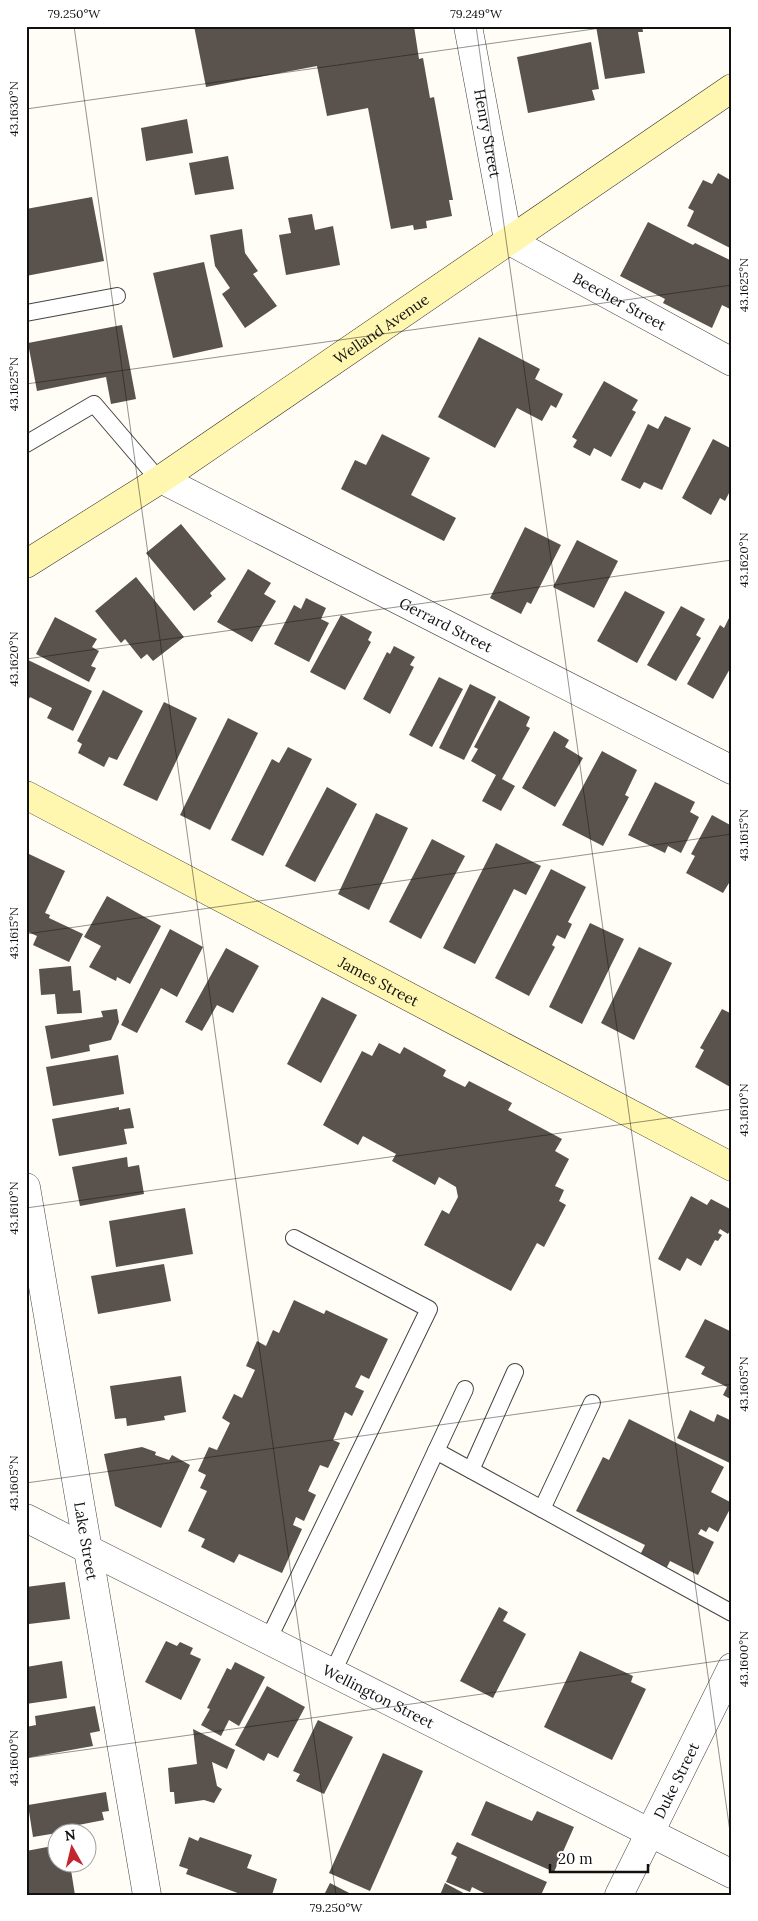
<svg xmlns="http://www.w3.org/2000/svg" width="758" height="1921" font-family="Lora,serif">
	<rect width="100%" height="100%" fill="#fffdf5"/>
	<g fill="#5a524d">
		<polygon points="194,26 414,26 419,59 423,58 430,98 434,97 453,200 449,200 452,216 426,221 427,228 414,230 413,225 391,229 368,108 327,116 317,66 206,87"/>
		<polygon points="596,26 642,26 643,32 638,32 645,73 605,79"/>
		<polygon points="591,42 599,89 592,90 595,100 528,113 517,57"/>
		<polygon points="187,119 193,153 146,161 141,128"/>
		<polygon points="228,156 234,189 195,195 189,163"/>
		<polygon points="718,173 732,181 732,249 687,226 694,211 688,208 703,180 712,184"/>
		<polygon points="92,197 104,261 26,276 26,209"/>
		<polygon points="312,214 315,230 333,226 340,265 286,275 279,235 291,233 288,218"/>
		<polygon points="648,222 693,245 695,243 732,261 732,310 722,305 712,328 663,303 665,299 620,276"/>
		<polygon points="242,229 245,253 258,271 253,274 277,306 245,328 222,294 230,288 215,266 210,235"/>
		<polygon points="204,262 223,347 173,358 153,273"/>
		<polygon points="122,325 136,399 111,404 106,377 37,391 28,343"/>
		<polygon points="479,337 540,369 535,379 563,394 556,408 551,405 542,421 517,408 495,448 438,417"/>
		<polygon points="604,381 638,400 632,410 636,412 611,457 594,448 590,456 573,447 577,440 572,437"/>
		<polygon points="665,416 691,428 662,490 644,482 640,489 621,480 648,424 658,429"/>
		<polygon points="382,434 430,458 411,495 456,518 444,541 341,489 355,460 366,465"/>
		<polygon points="713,439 732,449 732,487 725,501 720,498 711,515 682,498"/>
		<polygon points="181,524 226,579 210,593 212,596 194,611 146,553"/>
		<polygon points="525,527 561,545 531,604 527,602 521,614 490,598"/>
		<polygon points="577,540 618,561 594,608 553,587"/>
		<polygon points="248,569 271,583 264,594 276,601 252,642 217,622"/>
		<polygon points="136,577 184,637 153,661 147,654 141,659 125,639 121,643 95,611"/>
		<polygon points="625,591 665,612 637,663 597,641"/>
		<polygon points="306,598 326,608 321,619 329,623 309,662 274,644 294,605 301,609"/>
		<polygon points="681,606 705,619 696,635 701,638 676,681 647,665"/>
		<polygon points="341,615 372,632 368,640 371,642 345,690 310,672"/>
		<polygon points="730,616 732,617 732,651 730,654 732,655 732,665 713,699 687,684 720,625 724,628"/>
		<polygon points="55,617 97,639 92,647 99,651 91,666 96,668 89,682 36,654"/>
		<polygon points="394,646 415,657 410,665 414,667 390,714 363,699 387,652 390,654"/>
		<polygon points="26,659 92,691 73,731 47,718 52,708 30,697 28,701 26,700"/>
		<polygon points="439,677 463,689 432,747 409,735"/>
		<polygon points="470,684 496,697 464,760 439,748"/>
		<polygon points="103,690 143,711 117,760 109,757 104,767 78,753 82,744 77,741"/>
		<polygon points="499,700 530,717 526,726 530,728 502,779 515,786 501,811 482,801 496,775 471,761 478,749 474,747"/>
		<polygon points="164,702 197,718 157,801 123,785"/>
		<polygon points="228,718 258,733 210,830 180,815"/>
		<polygon points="554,731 569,740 565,747 583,758 555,807 522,788"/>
		<polygon points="288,747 312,759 263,856 231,840 272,759 279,763"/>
		<polygon points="602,751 637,770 625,795 629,797 603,846 562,825"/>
		<polygon points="655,782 695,802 690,812 699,817 681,853 668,846 665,853 628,835"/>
		<polygon points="327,787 357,804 315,882 285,866"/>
		<polygon points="376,813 408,828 369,910 338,894"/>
		<polygon points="712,815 732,826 732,878 723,893 686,873 695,856 691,854"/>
		<polygon points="432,839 465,856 421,939 389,922"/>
		<polygon points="496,843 541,866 526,895 514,889 475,964 443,948"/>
		<polygon points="29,854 65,871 45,913 50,915 49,918 83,934 69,962 33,945 37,936 26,931 26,860"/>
		<polygon points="551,869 586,887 568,922 572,924 565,939 557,935 552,945 555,947 529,996 495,978"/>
		<polygon points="107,896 161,926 130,984 117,977 116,981 89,967 101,946 84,937"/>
		<polygon points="590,923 624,939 582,1024 549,1007"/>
		<polygon points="170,929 203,947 177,997 161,988 137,1033 121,1025"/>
		<polygon points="639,947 672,963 634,1040 601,1023"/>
		<polygon points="226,948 259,966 233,1013 217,1005 202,1031 185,1022"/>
		<polygon points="71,966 73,991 80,990 82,1013 57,1014 55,994 41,995 39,969"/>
		<polygon points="322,997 357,1015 321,1083 287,1064"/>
		<polygon points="117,1009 119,1022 111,1040 89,1045 90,1051 51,1059 45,1026 103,1017 101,1011"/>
		<polygon points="722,1009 732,1014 732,1088 695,1067 704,1050 700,1048"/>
		<polygon points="379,1043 400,1054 404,1047 446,1070 443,1076 465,1087 469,1081 512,1103 508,1110 562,1139 555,1151 569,1159 555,1186 564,1190 559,1201 566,1205 544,1247 537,1243 511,1291 424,1245 442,1210 449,1214 458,1197 456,1187 439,1177 435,1185 392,1161 396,1154 363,1136 358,1145 323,1125 362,1051 372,1056"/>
		<polygon points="118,1055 124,1094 53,1106 46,1067"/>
		<polygon points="119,1107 119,1110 130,1108 134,1128 124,1129 127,1144 59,1156 52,1119"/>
		<polygon points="127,1157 128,1167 139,1165 144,1194 80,1206 72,1167"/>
		<polygon points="691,1196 707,1205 711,1199 732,1210 732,1226 728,1234 720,1229 718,1233 722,1235 718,1241 715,1240 701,1266 687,1258 680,1271 658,1259"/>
		<polygon points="185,1208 193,1254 116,1267 109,1221"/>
		<polygon points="164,1264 171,1301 98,1314 91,1276"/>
		<polygon points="294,1300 324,1314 326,1310 388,1339 369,1379 361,1375 355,1387 364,1391 352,1416 345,1412 333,1440 340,1443 328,1468 320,1465 308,1491 316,1495 304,1521 296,1517 293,1525 302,1529 282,1573 239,1554 234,1563 201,1547 205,1539 188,1531 207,1491 200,1488 206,1475 198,1471 209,1447 217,1450 230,1423 222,1418 234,1394 242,1398 255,1370 246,1366 257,1341 266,1346 273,1330 279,1333"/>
		<polygon points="705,1319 732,1332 732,1400 723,1395 727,1387 701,1374 705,1367 685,1357"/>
		<polygon points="181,1376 186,1412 164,1416 165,1420 127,1426 126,1418 115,1419 110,1386"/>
		<polygon points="690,1410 714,1422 717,1414 732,1421 732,1464 677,1438"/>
		<polygon points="629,1419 724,1467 711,1492 732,1503 732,1505 718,1532 709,1527 706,1532 701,1529 698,1534 714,1542 698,1575 670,1561 665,1571 639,1557 645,1545 576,1511 603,1457 609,1460"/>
		<polygon points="142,1447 156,1452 155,1455 169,1460 172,1455 190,1465 161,1528 115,1506 104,1454"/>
		<polygon points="65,1582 70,1619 29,1624 26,1587"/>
		<polygon points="499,1607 508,1612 503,1621 526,1634 493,1698 460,1681"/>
		<polygon points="166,1641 177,1646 180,1642 193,1648 190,1654 201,1659 181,1700 145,1682"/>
		<polygon points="580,1651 633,1676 631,1682 646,1689 612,1760 544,1727"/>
		<polygon points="62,1661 67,1698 26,1704 26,1667"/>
		<polygon points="235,1662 265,1677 239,1726 229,1720 221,1736 201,1725 210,1709 207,1708 227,1668 231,1670"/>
		<polygon points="267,1686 305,1707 278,1758 268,1753 264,1761 235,1745"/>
		<polygon points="95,1706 100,1731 90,1733 93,1746 26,1758 26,1727 36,1725 35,1716"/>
		<polygon points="318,1720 353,1737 324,1794 296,1781 300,1774 293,1771"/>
		<polygon points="193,1729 235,1750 227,1769 212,1762 217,1786 222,1789 214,1803 204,1800 175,1804 174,1792 170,1792 168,1768 197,1764"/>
		<polygon points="383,1753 423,1771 370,1891 329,1873"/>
		<polygon points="106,1792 109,1811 102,1812 104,1820 68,1827 69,1831 33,1837 28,1805"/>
		<polygon points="486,1801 532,1821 537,1811 574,1827 554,1872 471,1835"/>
		<polygon points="189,1837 198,1841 200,1837 252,1855 247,1868 277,1879 272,1895 243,1895 186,1874 188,1869 179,1866"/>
		<polygon points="457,1842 547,1882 541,1895 488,1895 472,1887 470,1892 446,1882 457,1857 451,1854"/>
		<polygon points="58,1845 58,1864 70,1864 75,1895 26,1895 26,1851"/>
		<polygon points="330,1883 353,1895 324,1895"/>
		<polygon points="445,1883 467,1895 440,1895"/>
	</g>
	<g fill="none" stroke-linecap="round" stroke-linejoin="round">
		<g stroke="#444" stroke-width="18">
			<g id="service">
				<polyline points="26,313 117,296"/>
				<polyline points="26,444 94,404 159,480"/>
				<polyline points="436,1451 465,1389"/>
				<polyline points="471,1470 515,1372"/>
				<polyline points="542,1509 592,1403"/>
				<polyline points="268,1640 429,1309 294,1238"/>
				<polyline points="333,1672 436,1451 732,1613"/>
			</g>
		</g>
		<g stroke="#444" stroke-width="29">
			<g id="minor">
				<path id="s1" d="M468,26L508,240L732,362"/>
				<path id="s2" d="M161,479L732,770"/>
				<path id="s3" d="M26,1187L147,1895"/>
				<path id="s4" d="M26,1518L732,1874"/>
				<path id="s5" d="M619,1895L732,1667"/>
			</g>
		</g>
		<g stroke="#333" stroke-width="29">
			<g id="secondary">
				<path id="s6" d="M26,564L161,479L732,88"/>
				<path id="s7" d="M26,795L732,1167"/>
			</g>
		</g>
		<use href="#service" stroke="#fff" stroke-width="16"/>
		<use href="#minor" stroke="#fff" stroke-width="28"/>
		<use href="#secondary" stroke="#fff6b0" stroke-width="28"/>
	</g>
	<path fill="none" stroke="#111" stroke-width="1" stroke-opacity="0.45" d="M74,26L336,1895M476,26L732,1846M26,109L615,26M26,384L732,285M26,659L732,560M26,934L732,834M26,1208L732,1109M26,1483L732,1384M26,1758L732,1659"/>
	<g text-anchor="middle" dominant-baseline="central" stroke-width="5" stroke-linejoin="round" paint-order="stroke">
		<g font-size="15" fill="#111" stroke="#fff">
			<text stroke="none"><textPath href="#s1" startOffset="109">Henry Street</textPath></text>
			<text stroke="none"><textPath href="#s1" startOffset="345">Beecher Street</textPath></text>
			<text stroke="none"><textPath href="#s6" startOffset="426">Welland Avenue</textPath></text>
			<text stroke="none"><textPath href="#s2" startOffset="320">Gerrard Street</textPath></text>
			<text stroke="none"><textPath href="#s7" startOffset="399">James Street</textPath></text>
			<text stroke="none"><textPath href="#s3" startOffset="359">Lake Street</textPath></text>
			<text stroke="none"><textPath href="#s4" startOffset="395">Wellington Street</textPath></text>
			<text stroke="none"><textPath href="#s5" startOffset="128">Duke Street</textPath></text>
		</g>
	</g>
	<rect width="758" height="1921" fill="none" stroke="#ffffff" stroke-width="55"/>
	<g transform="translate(72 1848) rotate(352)"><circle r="24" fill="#ffffff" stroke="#a0a0a0"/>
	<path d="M0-4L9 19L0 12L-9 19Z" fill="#c4262e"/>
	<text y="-8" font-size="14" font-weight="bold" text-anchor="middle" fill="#111111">N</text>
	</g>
	<path d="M550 1864v8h98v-8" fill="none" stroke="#111111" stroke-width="2.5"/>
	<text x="558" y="1864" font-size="15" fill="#111111" stroke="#ffffff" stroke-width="4" paint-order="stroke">20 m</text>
	<rect x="28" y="28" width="702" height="1866" fill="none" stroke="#111" stroke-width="2"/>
	<g font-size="12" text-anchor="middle" fill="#111">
		<text x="74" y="18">79.250°W</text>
		<text x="476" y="18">79.249°W</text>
		<text transform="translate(14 109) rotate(-90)" y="4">43.1630°N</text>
		<text transform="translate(744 285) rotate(-90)" y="4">43.1625°N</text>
		<text transform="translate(14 384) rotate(-90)" y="4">43.1625°N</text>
		<text transform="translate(744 560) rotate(-90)" y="4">43.1620°N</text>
		<text transform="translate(14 659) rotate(-90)" y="4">43.1620°N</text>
		<text transform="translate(744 835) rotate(-90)" y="4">43.1615°N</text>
		<text transform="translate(14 933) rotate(-90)" y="4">43.1615°N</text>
		<text transform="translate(744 1110) rotate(-90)" y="4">43.1610°N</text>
		<text transform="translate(14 1208) rotate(-90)" y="4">43.1610°N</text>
		<text transform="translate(744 1384) rotate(-90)" y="4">43.1605°N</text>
		<text transform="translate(14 1483) rotate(-90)" y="4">43.1605°N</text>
		<text transform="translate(744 1659) rotate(-90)" y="4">43.1600°N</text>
		<text transform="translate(14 1758) rotate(-90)" y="4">43.1600°N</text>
		<text x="336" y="1912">79.250°W</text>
	</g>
</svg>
